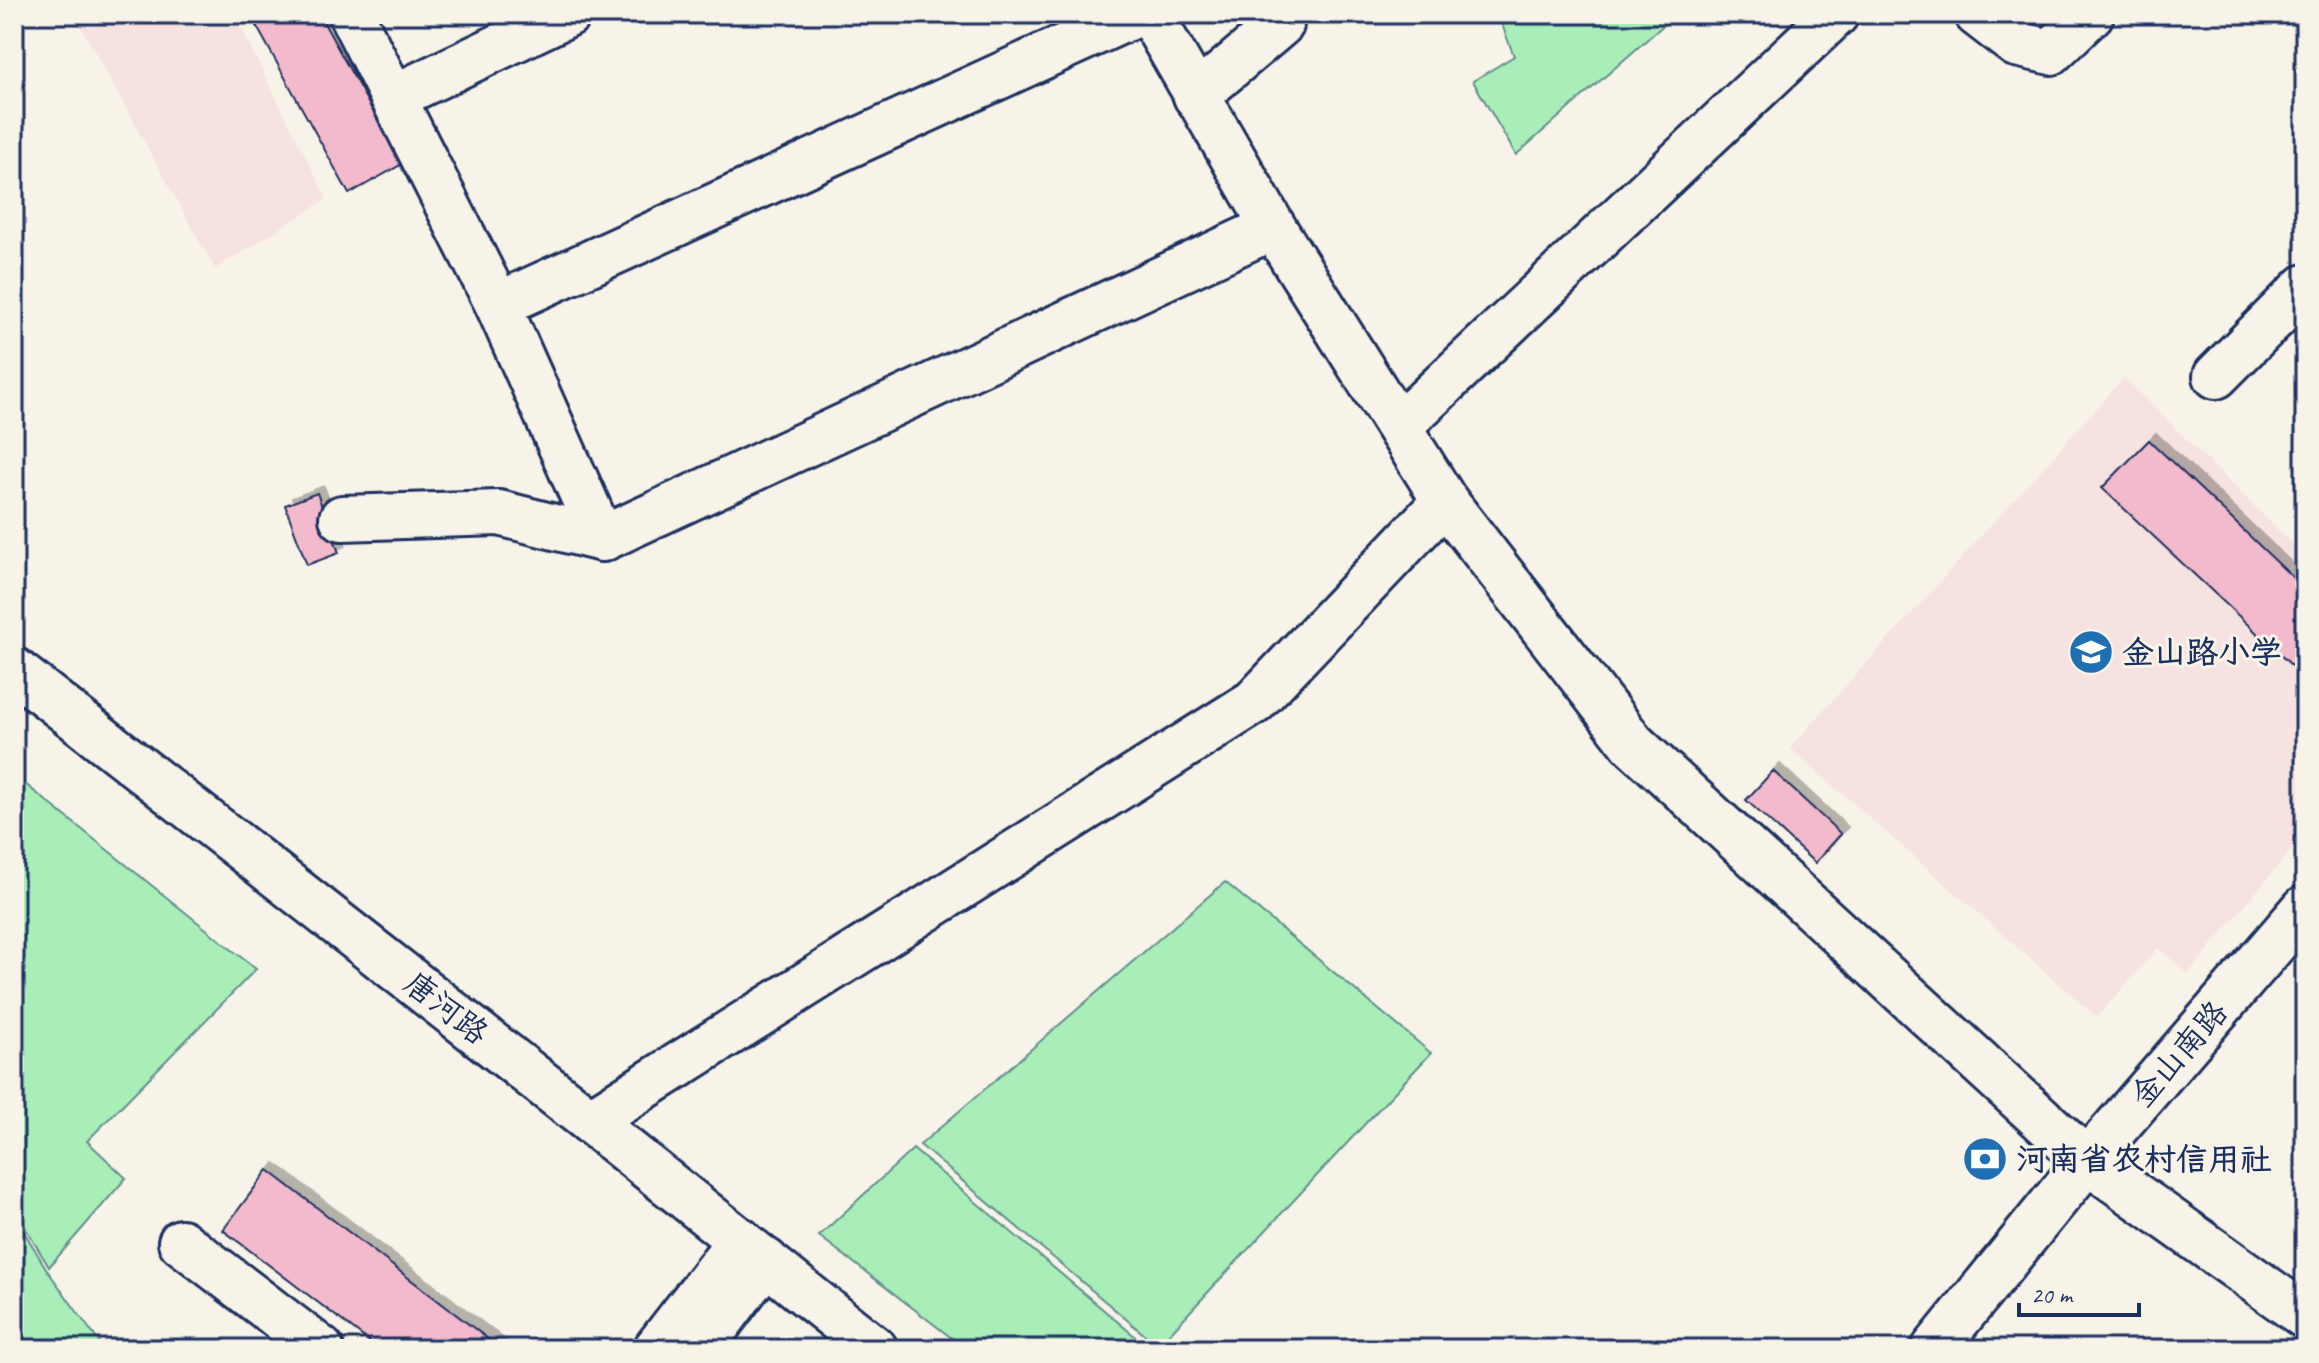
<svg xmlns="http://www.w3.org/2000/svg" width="2319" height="1363" font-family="Caveat,'LXGW WenKai TC',sans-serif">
	<defs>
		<filter id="shadow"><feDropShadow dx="7" dy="-7" stdDeviation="0" flood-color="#0004"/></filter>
	</defs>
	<rect width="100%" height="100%" fill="#f7f3e8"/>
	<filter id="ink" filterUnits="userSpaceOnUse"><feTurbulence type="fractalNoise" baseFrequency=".0125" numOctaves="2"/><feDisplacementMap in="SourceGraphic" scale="16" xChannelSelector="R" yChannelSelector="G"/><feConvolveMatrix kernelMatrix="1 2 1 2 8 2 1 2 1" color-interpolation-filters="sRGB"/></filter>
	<g filter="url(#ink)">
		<g fill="#f6e2e0">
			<polygon points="74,14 234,14 327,199 215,269"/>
			<polygon points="2124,378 2305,556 2305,833 2188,974 2158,948 2097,1017 1790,748"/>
		</g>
		<g fill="#a9eeb9" stroke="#628e8c" stroke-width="2">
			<polygon points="1498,14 1676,14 1516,155 1473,81 1514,56"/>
			<polygon points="14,775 256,969 87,1141 126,1178 49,1267 14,1209"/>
			<polygon points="1225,882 1431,1053 1158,1346 920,1145"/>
			<polygon points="913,1149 1150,1349 966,1349 819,1236"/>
			<polygon points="14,1215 47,1270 104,1349 14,1349"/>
		</g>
		<g fill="#f3bacd" stroke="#1b2f5e" stroke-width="2" filter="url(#shadow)">
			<polygon points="275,14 319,14 402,164 349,194 256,25"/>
			<polygon points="2149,440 2305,589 2305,678 2102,488"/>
			<polygon points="317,493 339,553 307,565 285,505"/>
			<polygon points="1773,771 1841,834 1815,863 1746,800"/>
			<polygon points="268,1170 501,1349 379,1349 223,1230"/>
		</g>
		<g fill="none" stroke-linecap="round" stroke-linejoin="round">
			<g stroke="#1b2f5e" stroke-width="50">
				<g id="street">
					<polyline points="351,14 498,305 602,539"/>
					<polyline points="1977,14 2016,44 2051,52 2091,14"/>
					<polyline points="1196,96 1281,24 1280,14"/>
					<polyline points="394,97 568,14"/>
					<polyline points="498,305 1136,14"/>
					<polyline points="2216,376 2305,287"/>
					<polyline points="1399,426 1836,14"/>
					<polyline points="342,518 499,513 602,539 1273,227"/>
					<polyline points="590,1121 1254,702 1445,501"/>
					<polyline points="181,1242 321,1349"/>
					<polyline points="656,1349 740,1240"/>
					<polyline points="700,1349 766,1261"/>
				</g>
			</g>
			<g stroke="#1b2f5e" stroke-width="50">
				<g id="secondary">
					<polyline points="1150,14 1273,227 1445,501 1633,744 2087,1161 2305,1316"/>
					<polyline points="14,670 590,1121 875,1349"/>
					<polyline points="1934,1349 2087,1161 2305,908"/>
				</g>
			</g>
			<use href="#street" stroke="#f7f3e8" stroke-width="44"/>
			<use href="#secondary" stroke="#f7f3e8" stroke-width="44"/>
		</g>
	</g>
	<defs>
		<g id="school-disc" transform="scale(2.3)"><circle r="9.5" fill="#1f6fb2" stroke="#f7f3e8"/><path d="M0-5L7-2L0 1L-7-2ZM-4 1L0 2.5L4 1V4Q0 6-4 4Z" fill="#fff"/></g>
		<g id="bank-disc" transform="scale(2.3)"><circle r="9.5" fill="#1f6fb2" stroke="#f7f3e8"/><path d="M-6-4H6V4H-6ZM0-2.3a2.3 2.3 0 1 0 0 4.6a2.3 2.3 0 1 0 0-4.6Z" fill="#fff"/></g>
	</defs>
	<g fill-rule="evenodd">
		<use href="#school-disc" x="2091" y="652"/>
		<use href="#bank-disc" x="1985" y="1159"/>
	</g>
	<g text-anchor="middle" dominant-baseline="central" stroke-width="6" stroke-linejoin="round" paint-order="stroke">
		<g font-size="32" font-weight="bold" fill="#1b2f5e" stroke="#f7f3e8" text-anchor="start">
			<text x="2122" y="652">金山路小学</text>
			<text x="2016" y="1159">河南省农村信用社</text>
		</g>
		<g font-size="32" fill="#1b2f5e" stroke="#f7f3e8">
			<text transform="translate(446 1008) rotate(38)">唐河路</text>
			<text transform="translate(2179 1054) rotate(-49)">金山南路</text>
		</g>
	</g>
	<rect width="2319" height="1363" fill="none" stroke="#f7f3e8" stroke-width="48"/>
	<rect x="24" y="24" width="2271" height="1315" fill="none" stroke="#1b2f5e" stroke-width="3" filter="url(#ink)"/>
	<path d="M2019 1303v12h120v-12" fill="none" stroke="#1b2f5e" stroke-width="4"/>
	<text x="2031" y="1303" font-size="24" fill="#1b2f5e" stroke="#f7f3e8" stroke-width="6" paint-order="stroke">20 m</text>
</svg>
